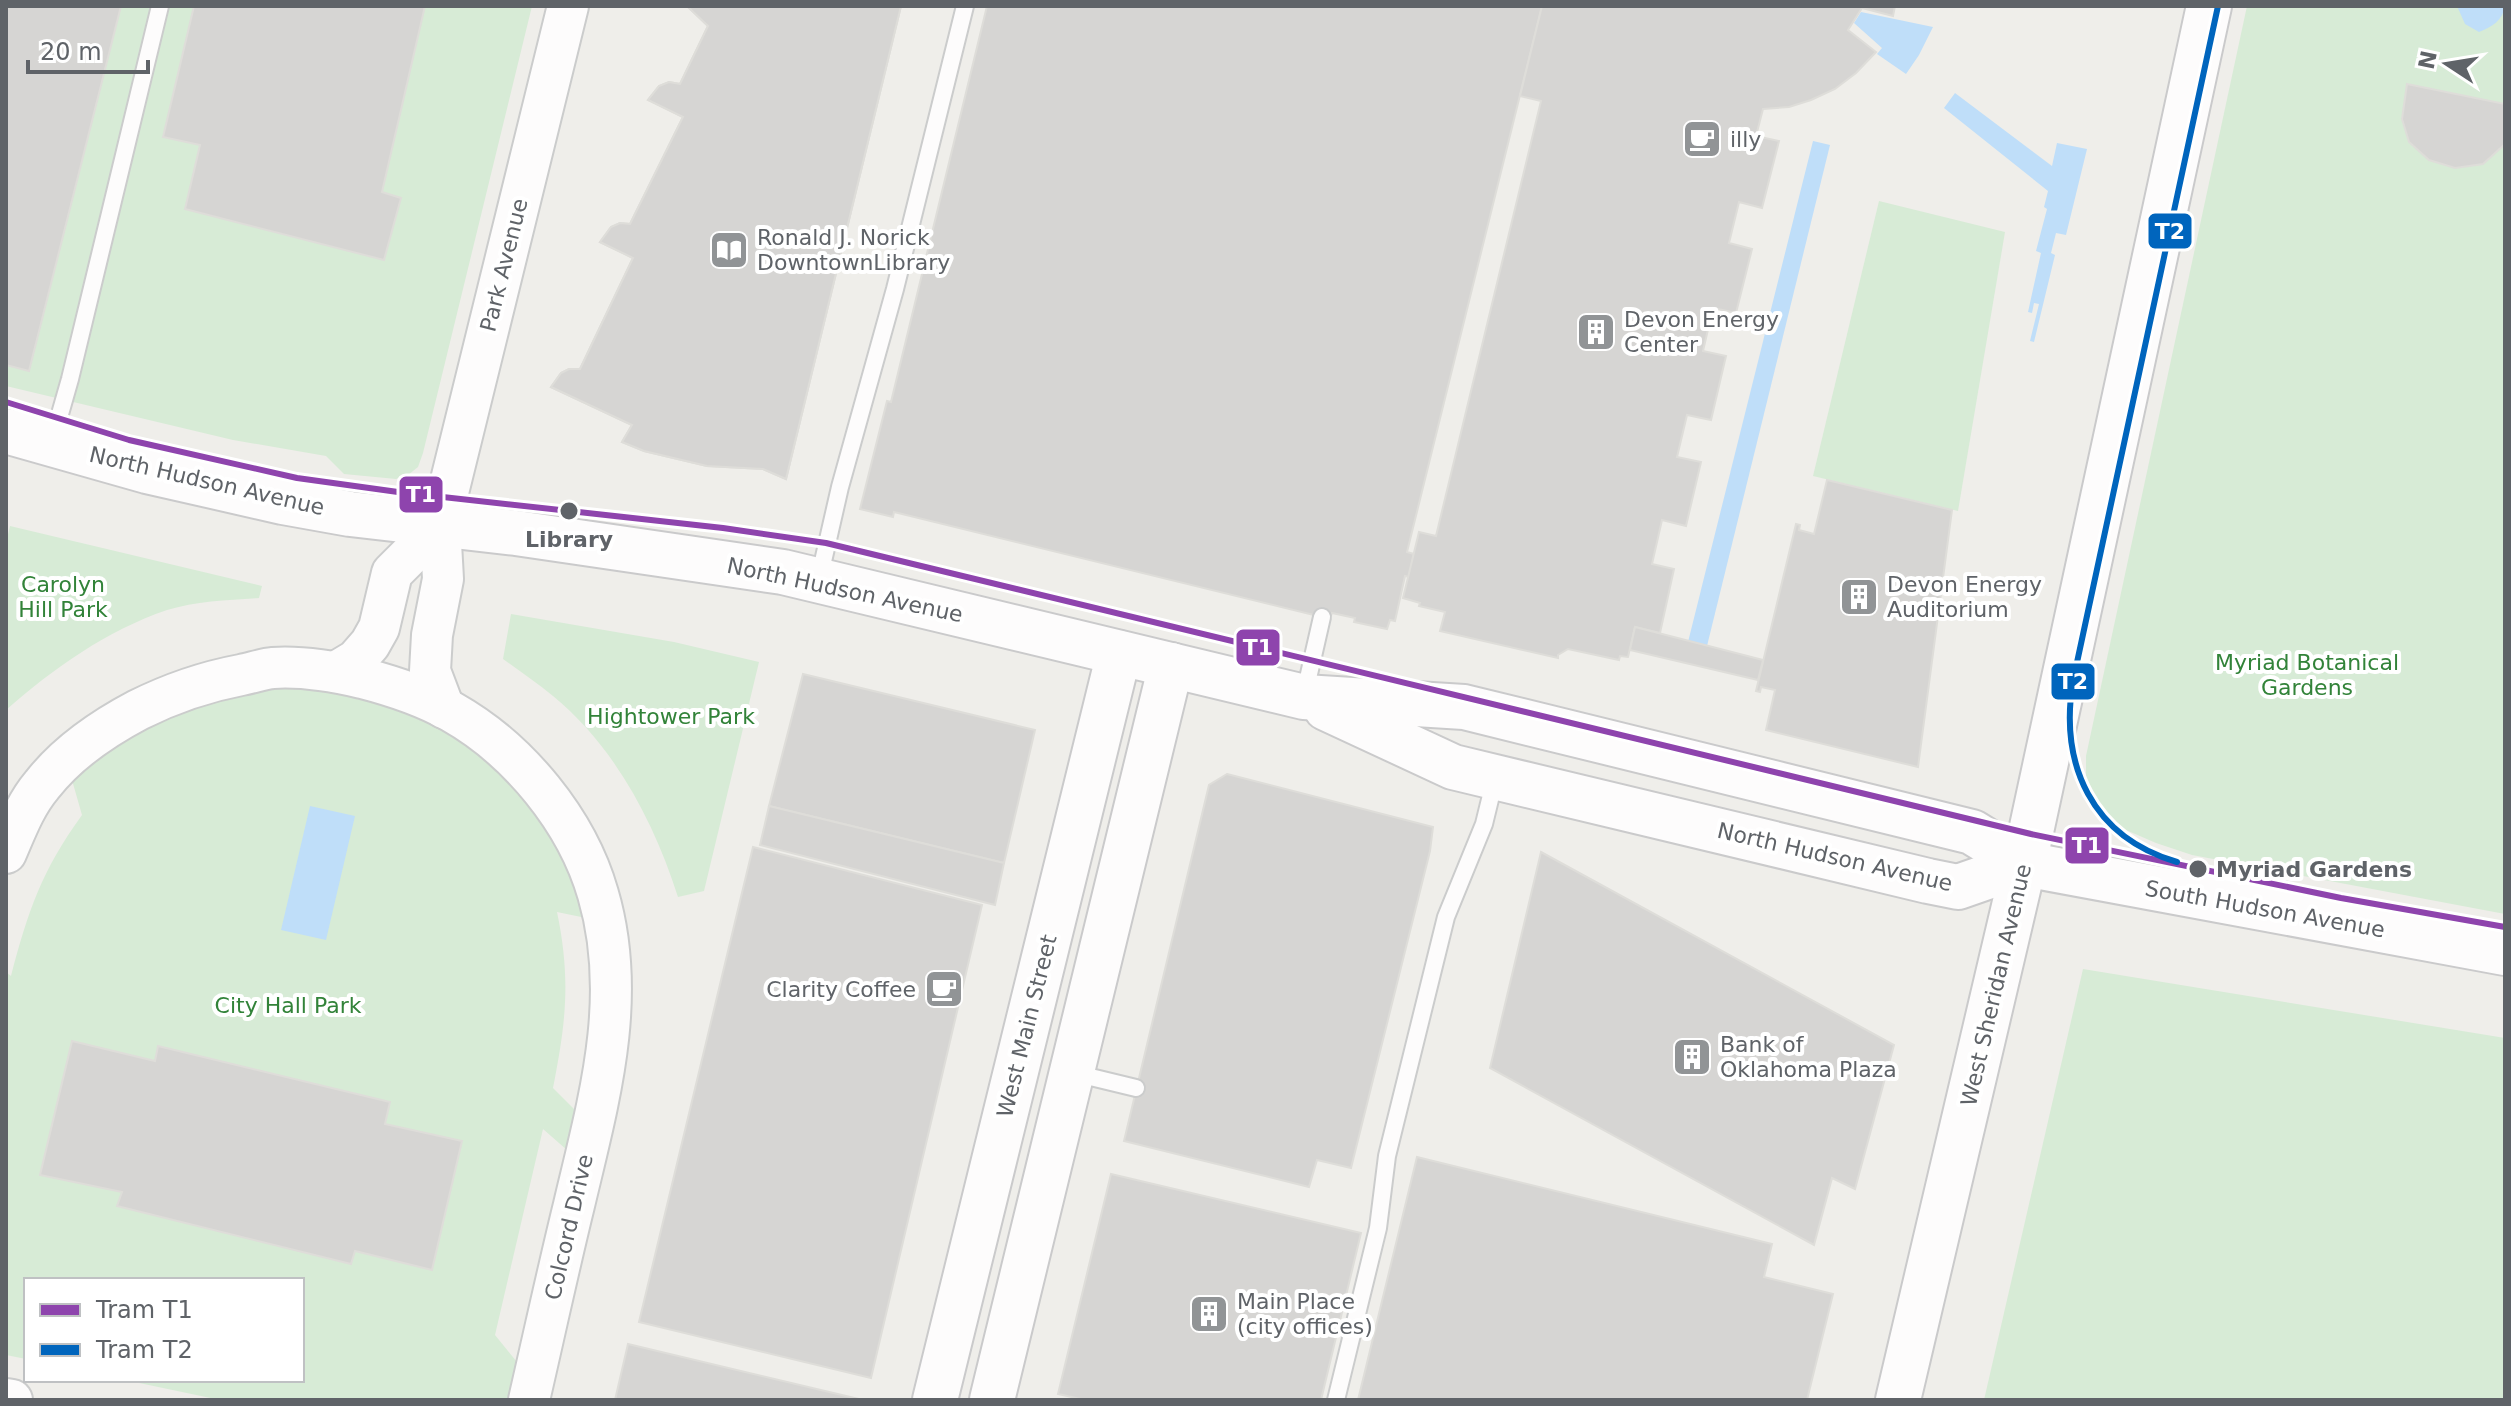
<svg xmlns="http://www.w3.org/2000/svg" width="2511" height="1406" font-family="'DejaVu Sans',sans-serif">
	<rect width="100%" height="100%" fill="#efeeea"/>
	<g fill="#d7ebd6">
		<polygon points="6,6 532,6 423,453 418,467 408,475 396,479 344,474 326,456 233,440 6,386"/>
		<polygon points="2247,6 2505,6 2505,914 2192,855 2156,843 2119,827 2104,816 2086,784 2086,756"/>
		<polygon points="1879,201 2005,232 1958,511 1813,476"/>
		<path d="M10,526L262,586L259,598C229,600 196,601 167,610C106,631 54,668 6,710V543Z"/>
		<path d="M511,614L674,642L759,662L704,891L678,897C654,822 615,747 553,696C537,683 520,671 503,659Z"/>
		<path d="M260,686L329,687L438,722L510,777L563,848L586,918L557,912C571,979 566,1022 553,1088L582,1117L574,1148L567,1150L543,1129L495,1335L521,1367L513,1400H220L125,1380H302V1280H26V1359L6,1355V972L11,976C28,911 42,870 82,815L72,780L75,769L164,713Z"/>
		<polygon points="2083,969 2505,1038 2505,1400 1984,1400"/>
	</g>
	<g fill="#bfdef9">
		<path d="M2457,6H2505C2503,20 2492,27 2479,32L2465,24Z"/>
		<polygon points="1861,12 1933,27 1919,55 1906,74 1877,54 1882,48 1854,23"/>
		<polygon points="1955,93 2052,166 2057,143 2087,149 2066,235 2056,233 2051,253 2055,255 2034,342 2030,341 2039,304 2034,303 2032,313 2028,312 2041,253 2036,251 2047,209 2044,207 2048,191 1944,108"/>
		<polygon points="1813,141 1830,145 1707,646 1688,642"/>
		<polygon points="310,806 355,816 326,940 281,930"/>
	</g>
	<g fill="#d6d5d3" stroke="#deddd9" stroke-width="2">
		<polygon points="6,6 121,6 29,371 6,365"/>
		<polygon points="194,6 425,6 382,192 401,198 384,260 185,209 200,145 163,137"/>
		<polygon points="687,6 901,6 786,479 763,469 707,466 644,451 622,442 632,425 551,387 561,373 569,369 580,369 633,258 600,242 611,227 620,223 630,224 683,117 648,100 659,86 669,82 680,84 708,26"/>
		<polygon points="687,6 901,6 786,479 763,469 707,466 644,451 622,442 632,425 551,387 561,373 569,369 580,369 633,258 600,242 611,227 620,223 630,224 683,117 648,100 659,86 669,82 680,84 708,26"/>
		<polygon points="987,6 1542,6 1407,552 1414,554 1409,577 1405,576 1395,621 1390,620 1387,629 1354,622 1355,618 1332,613 1330,618 1322,617 894,512 893,517 860,509 887,401 891,402"/>
		<polygon points="1542,6 1895,6 1893,16 1862,8 1848,30 1876,52 1856,73 1835,89 1811,100 1789,107 1763,109 1756,136 1779,141 1762,208 1739,202 1729,243 1752,249 1736,313 1713,308 1703,351 1726,356 1711,420 1687,415 1677,457 1701,462 1686,526 1662,520 1652,564 1674,569 1660,633 1635,627 1628,657 1620,656 1619,660 1568,649 1558,655 1558,658 1440,631 1445,612 1419,606 1420,603 1403,598 1419,532 1436,536 1541,101 1520,96"/>
		<polygon points="2407,84 2505,104 2505,144 2483,164 2455,168 2429,160 2409,142 2402,119"/>
		<polygon points="1827,480 1952,510 1918,767 1766,730 1775,690 1761,687 1760,692 1756,691 1796,524 1800,525 1799,530 1814,534"/>
		<polygon points="1635,627 1763,660 1758,680 1630,650"/>
		<polygon points="803,674 1035,730 1004,863 769,806"/>
		<polygon points="1227,774 1433,827 1430,851 1351,1168 1317,1160 1309,1187 1124,1141 1209,785"/>
		<polygon points="769,806 1004,863 995,905 760,845"/>
		<polygon points="753,847 982,905 871,1378 639,1322"/>
		<polygon points="1541,852 1894,1045 1855,1189 1832,1178 1814,1245 1490,1068"/>
		<polygon points="72,1041 155,1061 158,1046 390,1102 385,1124 462,1141 432,1270 355,1251 351,1264 117,1206 122,1192 40,1175"/>
		<polygon points="1417,1157 1772,1244 1764,1277 1833,1294 1807,1400 1358,1400"/>
		<polygon points="1111,1174 1361,1233 1321,1400 1085,1400 1058,1394"/>
		<polygon points="628,1344 863,1400 615,1400"/>
	</g>
	<g fill="none" stroke-linecap="round" stroke-linejoin="round">
		<g stroke="#cbcccc" stroke-width="20">
			<g id="service">
				<polyline points="52,442 70,379 160,6"/>
				<polyline points="819,579 840,487 895,289 965,6"/>
				<polyline points="1304,696 1322,617"/>
				<polyline points="1074,1073 1136,1088"/>
				<polyline points="1336,1400 1378,1228 1387,1156 1446,917 1484,824 1495,779"/>
			</g>
		</g>
		<g stroke="#cbcccc" stroke-width="44">
			<g id="tertiary">
				<polyline points="336,672 356,660 370,644 379,628 392,573 440,525"/>
				<polyline points="444,708 430,671 432,635 443,579 440,525 568,6"/>
				<path d="M6,853C16,830 25,805 42,785C67,753 102,729 138,710C172,693 204,682 241,675C252,673 262,669 273,668C303,666 332,671 362,678C393,686 424,696 452,712C519,750 577,821 598,894C629,999 598,1103 574,1205C558,1270 544,1335 529,1400"/>
				<polyline points="6,1399 12,1400"/>
			</g>
		</g>
		<g stroke="#cacacb" stroke-width="48">
			<g id="secondary">
				<polyline points="6,431 147,471 283,502 350,514 516,533 783,572 1304,697 1464,707 1972,832 2024,864 2505,953"/>
				<polyline points="1326,708 1453,767 1928,881 1958,887 2024,864"/>
				<polyline points="935,1400 1119,653"/>
				<polyline points="992,1400 1171,665"/>
				<polyline points="1898,1400 2024,864 2209,6"/>
			</g>
		</g>
		<use href="#service" stroke="#fdfcfc" stroke-width="16"/>
		<use href="#tertiary" stroke="#fdfcfc" stroke-width="40"/>
		<use href="#secondary" stroke="#fdfcfc" stroke-width="44"/>
		<g stroke="#fff" stroke-width="12">
			<polyline id="tram-1" points="6,402 129,440 297,478 398,492 723,528 826,543 2031,834 2341,898 2505,927"/>
		</g>
		<g stroke="#fff" stroke-width="12">
			<path id="tram-2" d="M2177,862C2092,837 2059,765 2073,681L2218,6"/>
		</g>
		<use href="#tram-1" stroke="#8e44ad" stroke-width="6"/>
		<use href="#tram-2" stroke="#0065bd" stroke-width="6"/>
	</g>
	<defs>
		<g id="cafe-square" transform="scale(2)"><rect x="-9" y="-9" width="18" height="18" rx="4" fill="#919496" stroke="#fff"/><path d="M-5.5-4.5H6V0H3Q3 3.5 0 3.5H-2.5Q-5.5 3.5-5.5 0ZM3-3.2v2h1.7v-2ZM-6 4.5H4V6H-6Z" fill="#fff"/></g>
		<g id="library-square" transform="scale(2)"><rect x="-9" y="-9" width="18" height="18" rx="4" fill="#919496" stroke="#fff"/><path d="M-6-4Q-3-5.5-.7-3.5V5Q-3 3-6 4ZM6-4Q3-5.5 .7-3.5V5Q3 3 6 4Z" fill="#fff"/></g>
		<g id="building-square" transform="scale(2)"><rect x="-9" y="-9" width="18" height="18" rx="4" fill="#919496" stroke="#fff"/><path d="M-4-6H4V6H1V3H-1V6H-4ZM-2.5-4.3h1.7v1.8h-1.7ZM.8-4.3h1.7v1.8H.8ZM-2.5-1h1.7V.8h-1.7ZM.8-1h1.7V.8H.8Z" fill="#fff"/></g>
	</defs>
	<g fill-rule="evenodd">
		<use href="#cafe-square" x="1702" y="139"/>
		<use href="#library-square" x="729" y="250"/>
		<use href="#building-square" x="1596" y="332"/>
		<use href="#building-square" x="1859" y="597"/>
		<use href="#cafe-square" x="944" y="989"/>
		<use href="#building-square" x="1692" y="1057"/>
		<use href="#building-square" x="1209" y="1314"/>
	</g>
	<g fill="#5f6368" stroke="#fff" stroke-width="3">
		<circle cx="569" cy="511" r="10"/>
		<circle cx="2198" cy="869" r="10"/>
	</g>
	<g text-anchor="middle" dominant-baseline="central" stroke-width="8" stroke-linejoin="round" paint-order="stroke">
		<g font-size="22" fill="#5f6368" stroke="#fff" text-anchor="start">
			<text x="1730" y="139">illy</text>
			<text x="757" y="237">Ronald J. Norick<tspan x="757" dy="25">DowntownLibrary</tspan></text>
			<text x="1624" y="319">Devon Energy<tspan x="1624" dy="25">Center</tspan></text>
			<text x="1887" y="584">Devon Energy<tspan x="1887" dy="25">Auditorium</tspan></text>
			<text x="916" y="989" text-anchor="end">Clarity Coffee</text>
			<text x="1720" y="1044">Bank of<tspan x="1720" dy="25">Oklahoma Plaza</tspan></text>
			<text x="1237" y="1301">Main Place<tspan x="1237" dy="25">(city offices)</tspan></text>
		</g>
		<g font-size="22" fill="#5f6368" stroke="#fff">
			<text transform="translate(504 265) rotate(-76)">Park Avenue</text>
			<text transform="translate(207 481) rotate(13)">North Hudson Avenue</text>
			<text transform="translate(845 590) rotate(12)">North Hudson Avenue</text>
			<text transform="translate(1835 857) rotate(13)">North Hudson Avenue</text>
			<text transform="translate(2265 909) rotate(10)">South Hudson Avenue</text>
			<text transform="translate(1996 985) rotate(-77)">West Sheridan Avenue</text>
			<text transform="translate(1027 1026) rotate(-76)">West Main Street</text>
			<text transform="translate(569 1227) rotate(-77)">Colcord Drive</text>
		</g>
		<g font-size="22" font-weight="bold" fill="#5f6368" stroke="#fff">
			<text x="569" y="539">Library</text>
			<text x="2216" y="869" text-anchor="start">Myriad Gardens</text>
		</g>
		<g font-size="22" fill="#328339" stroke="#fff">
			<text x="63" y="584">Carolyn<tspan x="63" dy="25">Hill Park</tspan></text>
			<text x="2307" y="662">Myriad Botanical<tspan x="2307" dy="25">Gardens</tspan></text>
			<text x="671" y="716">Hightower Park</text>
			<text x="288" y="1005">City Hall Park</text>
		</g>
	</g>
	<g stroke="#fff" stroke-width="3">
		<rect x="2147" y="212" width="46" height="38" rx="8" fill="#0065bd"/>
		<rect x="398" y="475" width="46" height="39" rx="8" fill="#8e44ad"/>
		<rect x="1235" y="628" width="46" height="39" rx="8" fill="#8e44ad"/>
		<rect x="2050" y="662" width="46" height="39" rx="8" fill="#0065bd"/>
		<rect x="2064" y="826" width="46" height="39" rx="8" fill="#8e44ad"/>
	</g>
	<g font-size="22" text-anchor="middle" font-weight="bold" fill="#fff">
		<text x="2170" y="239">T2</text>
		<text x="421" y="502">T1</text>
		<text x="1258" y="655">T1</text>
		<text x="2073" y="689">T2</text>
		<text x="2087" y="853">T1</text>
	</g>
	<rect width="2511" height="1406" fill="none" stroke="#5f6368" stroke-width="16"/>
	<rect x="24" y="1278" width="280" height="104" fill="#ffffff" stroke="#bfc1c3" stroke-width="2"/>
	<rect x="40" y="1304" width="40" height="12" fill="#8e44ad" stroke="#bfc1c3" stroke-width="2"/>
	<text x="96" y="1318" font-size="24" fill="#5f6368">Tram T1</text>
	<rect x="40" y="1344" width="40" height="12" fill="#0065bd" stroke="#bfc1c3" stroke-width="2"/>
	<text x="96" y="1358" font-size="24" fill="#5f6368">Tram T2</text>
	<g transform="translate(2447 64) rotate(282)" stroke="#ffffff" stroke-width="6" paint-order="stroke">
	<path d="M0-6L14 30L0 20L-14 30Z" fill="#5f6368"/>
	<text y="-12" font-size="22" font-weight="bold" text-anchor="middle" fill="#5f6368">N</text>
	</g>
	<path d="M28 60v12h120v-12" fill="none" stroke="#5f6368" stroke-width="4"/>
	<text x="40" y="60" font-size="24" fill="#5f6368" stroke="#ffffff" stroke-width="6" paint-order="stroke">20 m</text>
</svg>
